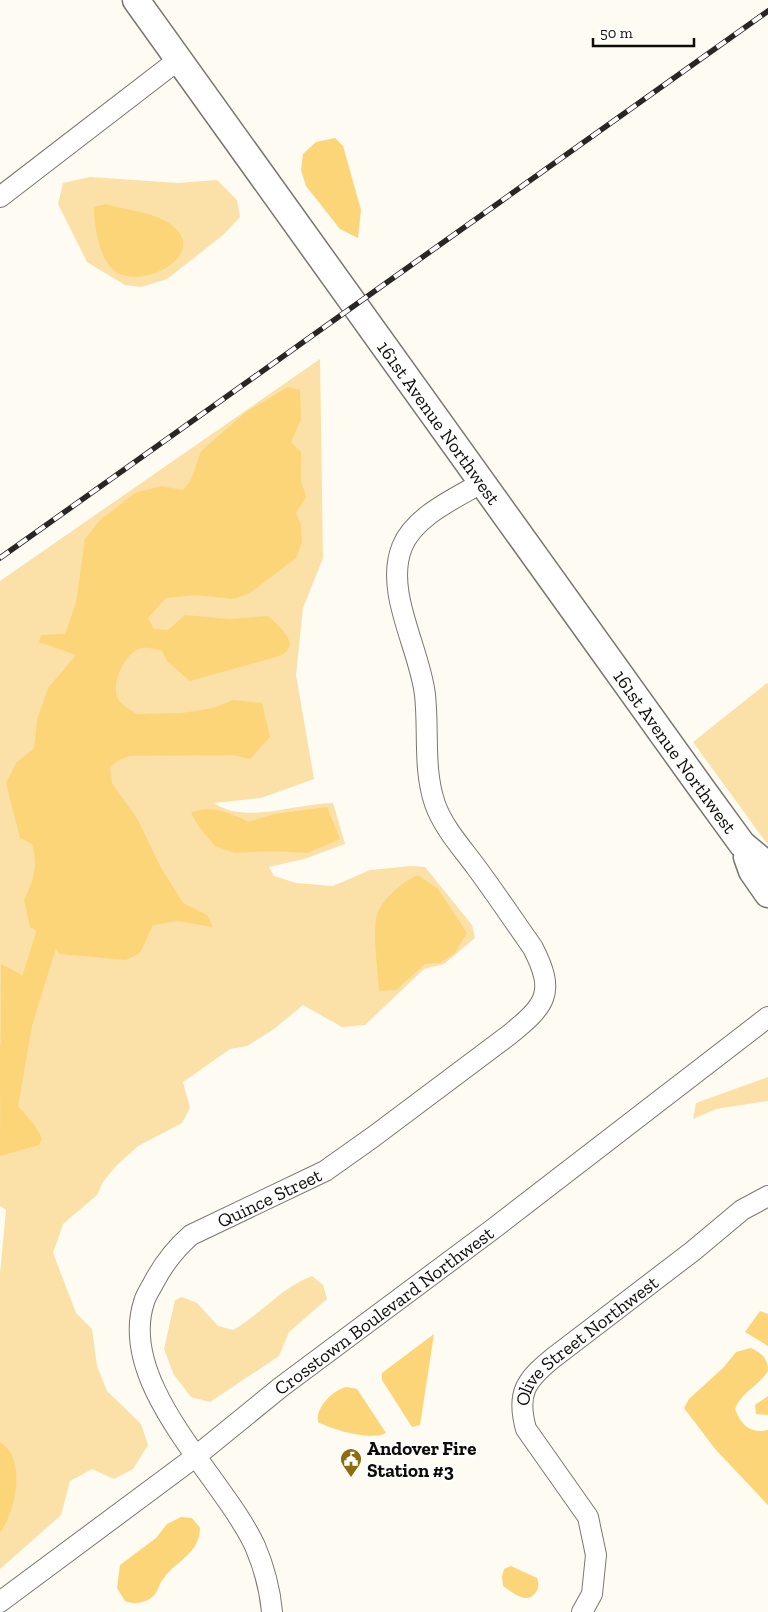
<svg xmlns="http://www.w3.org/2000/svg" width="768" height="1612" font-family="'Zilla Slab',serif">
	<rect width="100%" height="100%" fill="#fefbf3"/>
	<g fill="#fbe1a7">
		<polygon points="90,177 178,183 217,180 237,200 240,217 223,235 167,279 141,287 125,285 87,262 58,204 63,183"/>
		<path d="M320,359L323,558L303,608L296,675L314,779L261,798L214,803C245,825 297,803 333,803L345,844L304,859L269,867L274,876L296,883L333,886L370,870L411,866L425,867L472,925L475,938L444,964L424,969L365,1025L342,1027L303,1005L274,1029L247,1046L230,1049L183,1082L190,1108L182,1123L138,1146L116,1166L103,1182L97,1195L63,1224L53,1253L76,1313L92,1329L97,1366L107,1391L141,1424L148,1445L133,1469L114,1479L92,1469L70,1481L61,1515L0,1569V1273L6,1210L0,1206V581Z"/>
		<polygon points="767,683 768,684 768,845 693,742"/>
		<polygon points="768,1077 768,1101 716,1109 693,1119 696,1103"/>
		<path d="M312,1276L323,1285L327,1299L289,1332L279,1356L210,1402L191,1397L174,1375L164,1349L175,1300L182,1297L197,1303L218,1326L233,1330C261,1314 282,1287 312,1276Z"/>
	</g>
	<g fill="#fcd579">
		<polygon points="335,138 343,146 361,210 358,238 340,229 306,186 301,170 303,154 316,142"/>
		<path d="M106,204C127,211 159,212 175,228C205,256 145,288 118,273C99,263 94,226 94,207Z"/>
		<path d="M288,387L300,390L301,419L291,442L301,452V480L306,497L296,513L301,525L302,542L296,558L250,593L234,599L196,595L166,598L148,618L154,629L168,630L185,615L230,619L268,616C281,628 305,647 276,657L190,681L168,662L162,651C157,650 149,647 143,648C125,650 108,687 120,702C124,706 131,710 136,714L182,713L213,708L233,700L262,703L270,737L250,759L233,755L130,756L117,761L110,767L112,783L138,820L160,866L183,903L207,915L213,927L177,921L153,925L140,953L126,960L60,954L47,937L30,927L24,900C34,879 38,867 32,844L20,838L6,783L16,763L34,748L37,720L48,688L76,655L39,642L41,635L65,634L76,603L85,539L99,521L135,493L161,486L183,490L191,480L201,451L246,412Z"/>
		<path d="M327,807L340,839L307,853L270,851L235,853L215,846L199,827L191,813C207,804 233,813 248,822L274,814Z"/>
		<path d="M418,875L438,889L467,933L455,953L440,963L425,964L396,990L379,991C378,971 373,938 376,919C379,901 402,882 418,875Z"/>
		<polygon points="1,964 22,975 34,1015 18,1106 33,1123 42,1138 39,1145 0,1156"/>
		<polygon points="760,1311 768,1314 768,1346 745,1332"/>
		<polygon points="434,1334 420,1425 412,1427 382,1380 382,1373"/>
		<path d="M751,1348C762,1353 768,1359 768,1371C758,1387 742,1391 735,1409C741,1425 750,1434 768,1430V1505L716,1450L684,1408L689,1399L723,1368L736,1352Z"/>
		<path d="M347,1387L357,1389L386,1433C371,1441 333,1430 318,1422C315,1407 334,1389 347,1387Z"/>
		<polygon points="768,1396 768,1415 756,1414 755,1405"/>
		<path d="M0,1442C28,1460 15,1511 0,1533Z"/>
		<path d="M181,1517L192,1518L200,1528C199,1555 176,1560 163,1579C158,1586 158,1593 151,1598C143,1603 134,1605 125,1601L117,1588L120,1565L156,1538L167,1524Z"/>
		<path d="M511,1566L537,1578C539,1584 539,1588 535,1593C527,1605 512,1592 503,1586L502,1577L504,1569Z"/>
	</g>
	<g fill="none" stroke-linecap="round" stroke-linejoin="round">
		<polyline stroke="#fcd579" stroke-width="24" points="0,1087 47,937"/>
		<g stroke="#7a7770" stroke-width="22">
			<g id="minor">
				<polyline points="0,197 178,60"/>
				<path id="s1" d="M0,1602L195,1457L281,1387L493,1229L768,1017"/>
				<path id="s2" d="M272,1612C270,1590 264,1567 255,1546C223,1477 117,1385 144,1302C146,1295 151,1288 154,1282C164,1263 175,1249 191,1235L325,1171L373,1137L509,1035C546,1005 556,993 533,948C514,921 496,894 476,867C462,848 443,827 435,804C423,769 429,731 425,695C420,649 384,592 402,547C414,516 456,498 483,482"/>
				<path id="s3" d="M582,1612L592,1594L596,1555L588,1517L526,1429C516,1393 526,1380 553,1358L693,1251L742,1210L768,1196"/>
			</g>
		</g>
		<g stroke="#7a7770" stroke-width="29">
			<g id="major">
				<path id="s4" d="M136,0L702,789L742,844L760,859L768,870"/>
				<polyline points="747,857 752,871 768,894"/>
			</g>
		</g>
		<use href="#minor" stroke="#fff" stroke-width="20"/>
		<use href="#major" stroke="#fff" stroke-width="26"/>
		<g stroke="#292724" stroke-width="5.5">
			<polyline id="rail" points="0,558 768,11"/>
		</g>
		<use href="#rail" stroke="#fff" stroke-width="4" stroke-dasharray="11" stroke-linecap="butt"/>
	</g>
	<defs>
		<g id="civic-pin" transform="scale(1.125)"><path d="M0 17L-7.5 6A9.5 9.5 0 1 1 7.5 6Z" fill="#8d6d10" stroke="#fff"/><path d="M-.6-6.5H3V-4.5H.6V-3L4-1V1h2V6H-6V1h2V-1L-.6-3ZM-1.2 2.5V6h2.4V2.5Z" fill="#fff"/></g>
	</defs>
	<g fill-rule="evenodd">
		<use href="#civic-pin" x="351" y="1459"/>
	</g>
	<g text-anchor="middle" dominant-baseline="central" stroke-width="4.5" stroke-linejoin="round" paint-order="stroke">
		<g font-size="19" fill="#0d0c09" stroke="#fff">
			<text stroke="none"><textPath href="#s4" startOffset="520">161st Avenue Northwest</textPath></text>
			<text stroke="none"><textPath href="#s4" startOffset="925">161st Avenue Northwest</textPath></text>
			<text stroke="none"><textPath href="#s2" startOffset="514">Quince Street</textPath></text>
			<text stroke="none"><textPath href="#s1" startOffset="482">Crosstown Boulevard Northwest</textPath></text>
			<text stroke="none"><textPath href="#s3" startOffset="324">Olive Street Northwest</textPath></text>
		</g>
		<g font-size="19" font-weight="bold" fill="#0d0c09" stroke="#fff" text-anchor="start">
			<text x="367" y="1448">Andover Fire<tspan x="367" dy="22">Station #3</tspan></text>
		</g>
	</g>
	<path d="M593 38v8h101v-8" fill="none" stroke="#0d0c09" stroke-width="2.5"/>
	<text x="600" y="38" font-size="15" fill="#0d0c09" stroke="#ffffff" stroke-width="4" paint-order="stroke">50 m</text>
</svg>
